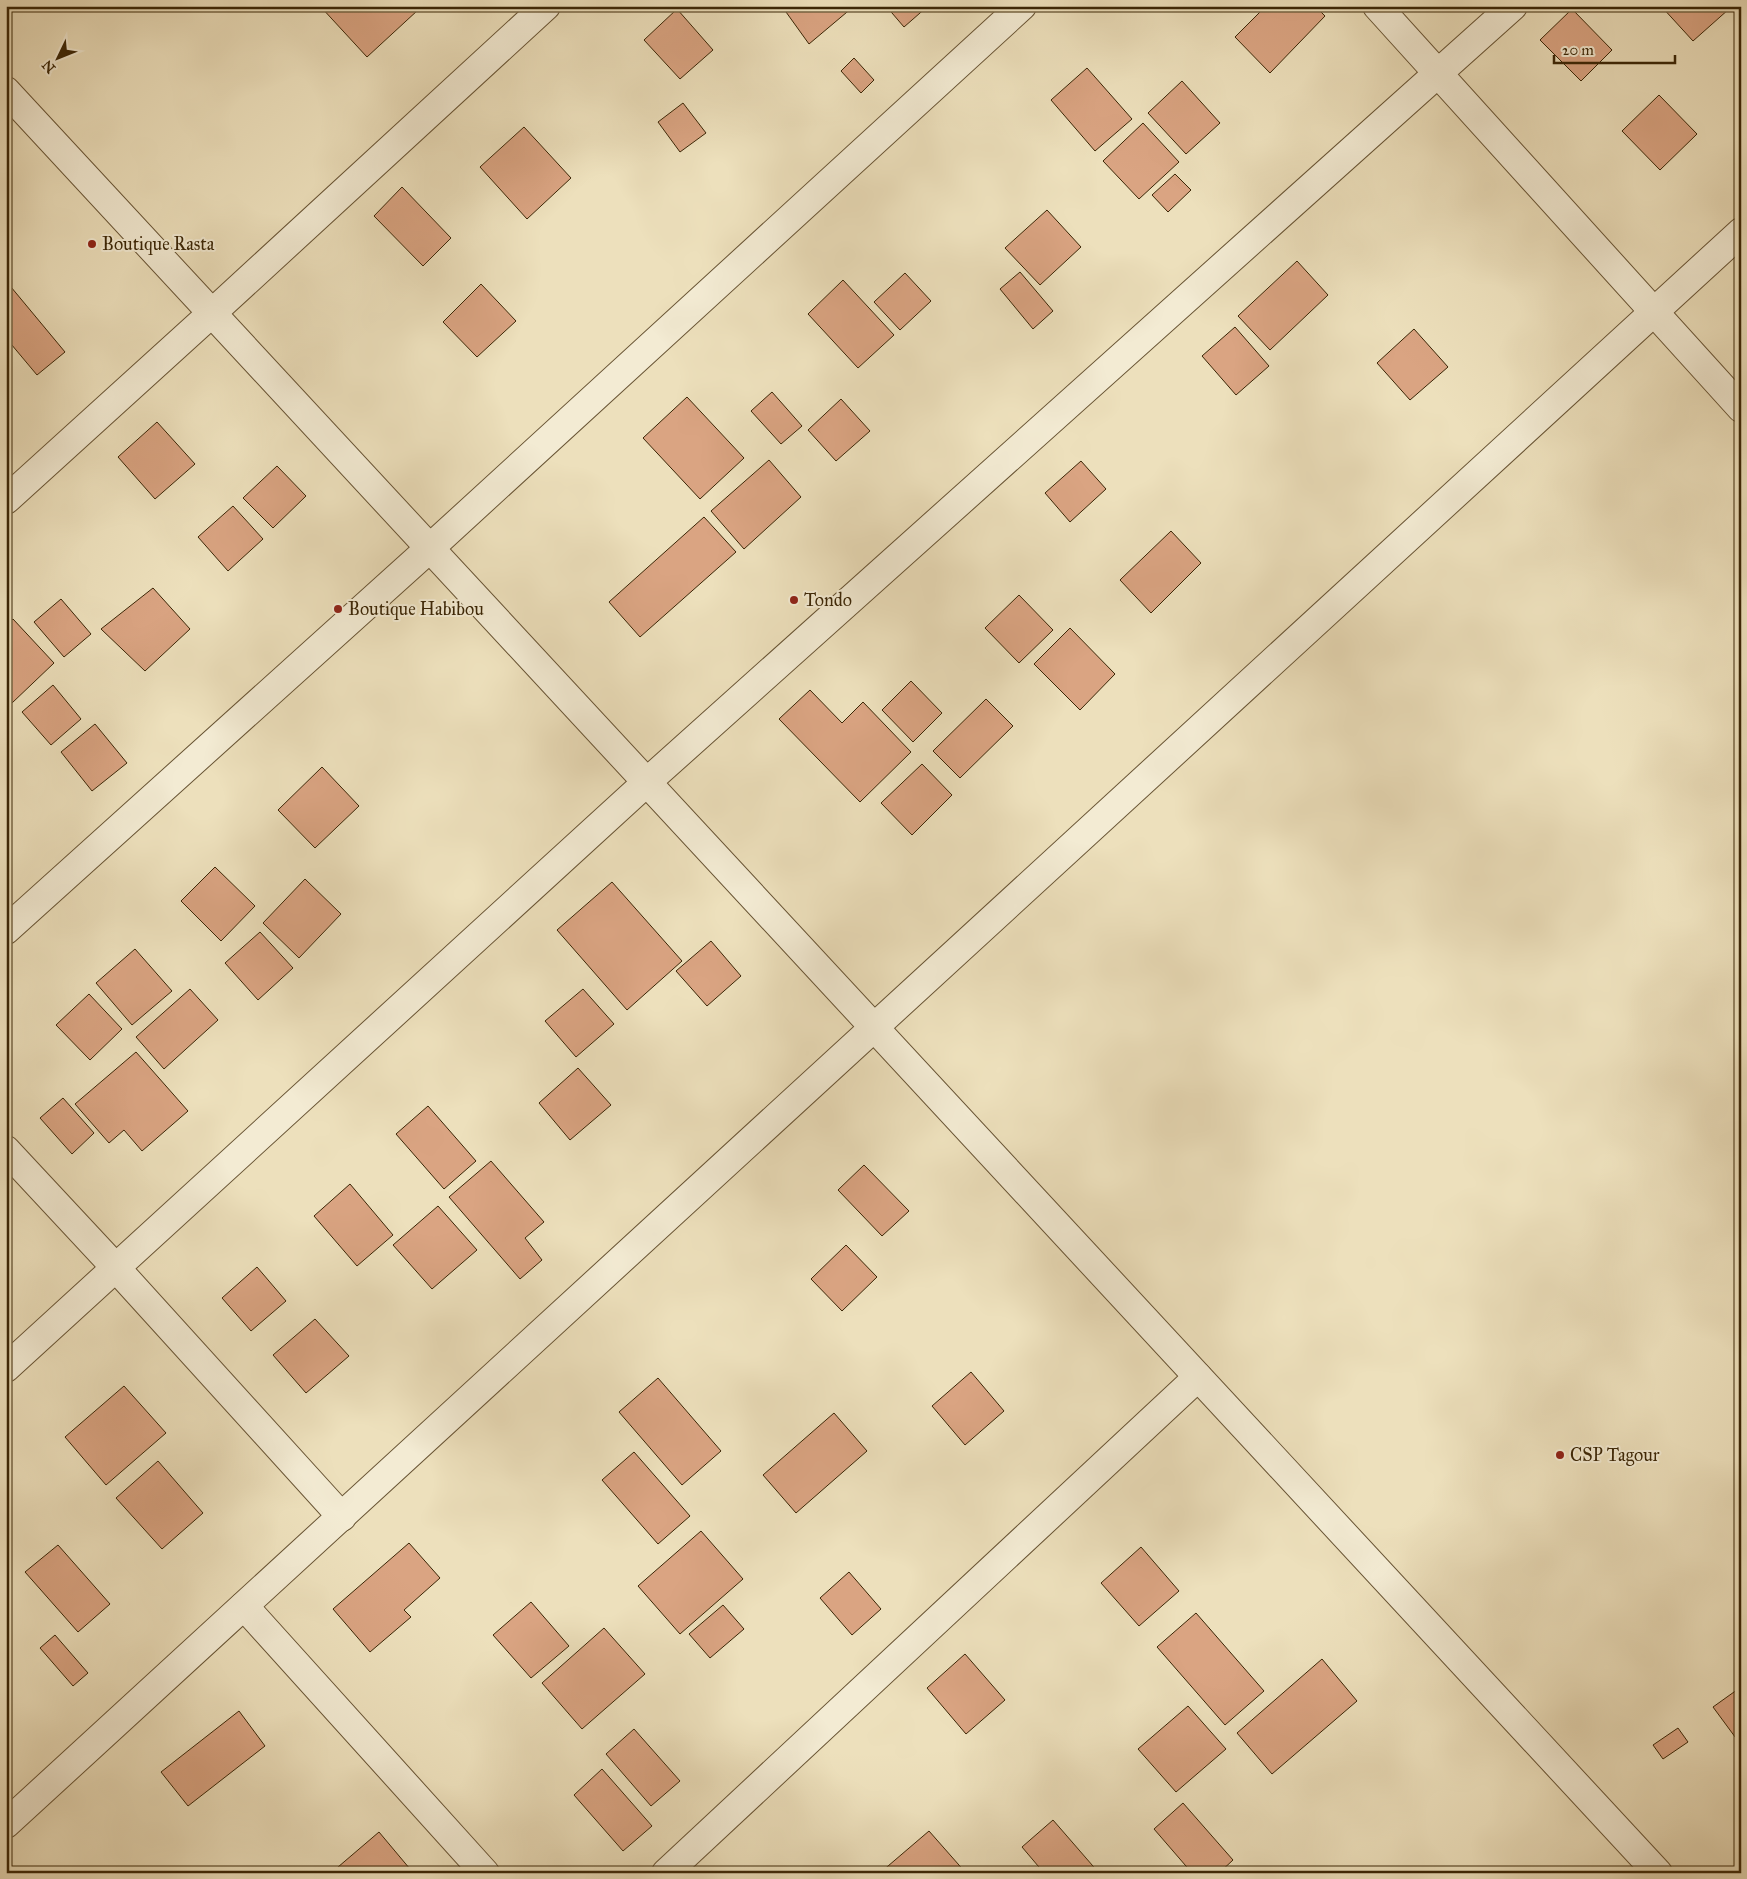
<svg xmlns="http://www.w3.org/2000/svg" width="1747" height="1879" font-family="'IM FELL Great Primer',serif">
	<rect width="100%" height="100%" fill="#ede0bc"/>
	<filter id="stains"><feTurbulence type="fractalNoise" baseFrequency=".004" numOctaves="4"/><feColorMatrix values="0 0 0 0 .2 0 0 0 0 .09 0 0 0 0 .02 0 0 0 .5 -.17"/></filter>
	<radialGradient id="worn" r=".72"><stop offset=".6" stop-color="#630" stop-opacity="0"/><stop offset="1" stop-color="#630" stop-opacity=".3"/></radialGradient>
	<g fill="#daa482" stroke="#3b2606">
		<polygon points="320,6 415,6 418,10 367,57"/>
		<polygon points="792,6 852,6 853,7 809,44 786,12"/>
		<polygon points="886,6 928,6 904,27"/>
		<polygon points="1266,6 1315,6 1325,16 1270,73 1235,37"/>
		<polygon points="1661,6 1727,6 1729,9 1693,41"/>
		<polygon points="677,9 713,50 680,79 644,40"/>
		<polygon points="1572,9 1612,50 1581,81 1540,40"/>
		<polygon points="854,58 874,80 861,93 841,71"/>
		<polygon points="1087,68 1132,119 1095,151 1051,100"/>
		<polygon points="1182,81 1220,123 1186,154 1148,113"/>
		<polygon points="1659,95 1697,134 1660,170 1622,131"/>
		<polygon points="683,103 706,133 680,152 658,122"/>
		<polygon points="1143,123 1179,162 1139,199 1103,161"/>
		<polygon points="524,127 571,178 527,219 480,167"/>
		<polygon points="1175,174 1191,190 1168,212 1152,195"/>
		<polygon points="402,187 451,238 423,266 374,216"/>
		<polygon points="1047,210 1081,247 1040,285 1005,248"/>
		<polygon points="1297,261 1328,295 1270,350 1238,316"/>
		<polygon points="1020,272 1053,311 1033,329 1000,289"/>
		<polygon points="905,273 931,301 900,330 874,302"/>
		<polygon points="843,280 894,335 858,368 808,314"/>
		<polygon points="6,281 65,352 37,375 6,338"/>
		<polygon points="481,284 516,321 477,357 443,322"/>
		<polygon points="1235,327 1269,366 1236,395 1202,356"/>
		<polygon points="1414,329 1448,367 1410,400 1377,363"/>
		<polygon points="772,392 802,426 781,444 751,411"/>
		<polygon points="687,397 744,458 700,499 643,438"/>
		<polygon points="841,399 870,431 836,461 808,430"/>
		<polygon points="157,422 195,464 155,499 118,457"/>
		<polygon points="769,460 801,497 744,549 711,511"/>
		<polygon points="1081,461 1106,489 1070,522 1045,493"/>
		<polygon points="277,466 306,496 273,528 243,498"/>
		<polygon points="233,506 263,539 228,571 198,537"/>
		<polygon points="704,517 736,552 640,637 609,602"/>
		<polygon points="1171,531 1201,563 1151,613 1120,580"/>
		<polygon points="153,588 190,629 145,671 101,629"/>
		<polygon points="1019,595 1053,630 1019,663 985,628"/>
		<polygon points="61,599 91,634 64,657 34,622"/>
		<polygon points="13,619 54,663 12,703 6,696 6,625"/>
		<polygon points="1070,628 1115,674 1080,710 1034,664"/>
		<polygon points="911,681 942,713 913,742 882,710"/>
		<polygon points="53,685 81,719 51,745 22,712"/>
		<polygon points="810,690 842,723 863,702 911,752 860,802 779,719"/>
		<polygon points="986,699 1013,726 960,778 933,751"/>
		<polygon points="95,724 127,763 92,791 61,752"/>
		<polygon points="922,764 952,795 912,835 881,803"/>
		<polygon points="322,767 359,806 315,848 278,810"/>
		<polygon points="215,867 255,906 221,941 181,901"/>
		<polygon points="305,879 341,914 299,958 263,923"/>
		<polygon points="612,882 682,961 627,1010 557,930"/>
		<polygon points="260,932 293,968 258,1000 225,963"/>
		<polygon points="711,941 741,976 707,1006 676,971"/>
		<polygon points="135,949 172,991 132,1025 96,983"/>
		<polygon points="190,989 218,1020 164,1069 136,1037"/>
		<polygon points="583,989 614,1024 576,1057 545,1021"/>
		<polygon points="89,994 122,1029 90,1060 56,1025"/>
		<polygon points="136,1052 188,1111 142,1151 124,1130 109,1143 75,1104"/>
		<polygon points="578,1068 611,1105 570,1140 539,1103"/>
		<polygon points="63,1098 94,1133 72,1154 40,1118"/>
		<polygon points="428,1106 476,1161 444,1189 396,1134"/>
		<polygon points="491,1161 544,1222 525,1238 542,1260 520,1279 449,1197"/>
		<polygon points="864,1165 909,1211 882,1236 838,1190"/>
		<polygon points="350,1184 393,1235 357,1266 314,1216"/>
		<polygon points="438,1206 477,1250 432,1289 393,1245"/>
		<polygon points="846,1245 877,1277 842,1311 811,1279"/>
		<polygon points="257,1267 286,1301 251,1331 222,1298"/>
		<polygon points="315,1319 349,1356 306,1393 273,1355"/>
		<polygon points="971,1372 1004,1411 965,1445 932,1406"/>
		<polygon points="658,1378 721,1451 682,1485 619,1412"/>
		<polygon points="124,1386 166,1433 106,1485 65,1437"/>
		<polygon points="834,1413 867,1451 796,1513 763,1475"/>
		<polygon points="634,1452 690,1516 658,1544 602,1480"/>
		<polygon points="158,1461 203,1513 162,1549 116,1498"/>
		<polygon points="701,1531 743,1579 680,1634 638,1586"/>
		<polygon points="409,1543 440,1578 404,1610 411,1617 370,1652 333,1609"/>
		<polygon points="58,1545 110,1604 78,1632 25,1572"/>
		<polygon points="1141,1547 1179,1591 1139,1626 1101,1583"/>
		<polygon points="849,1572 881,1609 852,1635 820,1598"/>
		<polygon points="531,1602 569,1646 531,1678 493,1635"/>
		<polygon points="723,1605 744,1629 710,1658 689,1634"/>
		<polygon points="1196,1613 1264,1691 1225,1725 1157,1647"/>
		<polygon points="604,1628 645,1674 582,1729 542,1683"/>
		<polygon points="55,1635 88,1673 73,1686 40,1648"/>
		<polygon points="965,1654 1005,1700 966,1734 927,1688"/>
		<polygon points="1322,1659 1357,1701 1272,1774 1237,1733"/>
		<polygon points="1741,1687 1741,1745 1713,1707"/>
		<polygon points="1188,1706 1226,1749 1176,1792 1138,1749"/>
		<polygon points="239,1711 265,1746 188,1806 161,1772"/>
		<polygon points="1678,1728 1688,1742 1663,1759 1653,1745"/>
		<polygon points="634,1729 680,1781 651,1806 606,1754"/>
		<polygon points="602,1769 652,1826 623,1851 574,1795"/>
		<polygon points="1183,1803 1233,1860 1219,1873 1192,1873 1154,1829"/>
		<polygon points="1053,1820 1099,1873 1044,1873 1022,1847"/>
		<polygon points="929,1831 966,1873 882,1873 881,1872"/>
		<polygon points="379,1832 410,1869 406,1873 331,1873"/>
	</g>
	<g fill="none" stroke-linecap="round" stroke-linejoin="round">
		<g stroke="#685434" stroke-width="30">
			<g id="minor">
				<polyline points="1377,6 1741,408"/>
				<polyline points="6,91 1658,1873"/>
				<polyline points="6,500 212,313 546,6"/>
				<polyline points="6,930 430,548 1022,6"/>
				<polyline points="6,1150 116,1268 342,1517"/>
				<polyline points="6,1368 647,782 1513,6"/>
				<polyline points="244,1606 485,1873"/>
				<polyline points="6,1824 1741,232"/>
				<polyline points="666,1873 1198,1377"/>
			</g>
		</g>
		<use href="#minor" stroke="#f3ebd3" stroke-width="28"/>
	</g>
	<g fill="#8f2418" stroke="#f3ebd3" stroke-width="2">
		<circle cx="92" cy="244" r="5"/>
		<circle cx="794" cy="600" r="5"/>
		<circle cx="338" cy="609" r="5"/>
		<circle cx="1560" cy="1455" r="5"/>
	</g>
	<g text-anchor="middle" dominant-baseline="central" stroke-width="4" stroke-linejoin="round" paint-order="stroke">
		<g font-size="18" fill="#3b2606" stroke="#f3ebd3" text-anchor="start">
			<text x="102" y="244">Boutique Rasta</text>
			<text x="804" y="600">Tondo</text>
			<text x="348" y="609">Boutique Habibou</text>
			<text x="1570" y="1455">CSP Tagour</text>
		</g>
	</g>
	<rect width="1747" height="1879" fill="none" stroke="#ede0bc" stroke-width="25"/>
	<rect x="8" y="8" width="1732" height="1864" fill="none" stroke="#3b2606" stroke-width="2.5"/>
	<rect x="12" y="12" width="1722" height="1854" fill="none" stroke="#3b2606"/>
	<g transform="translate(58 58) rotate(227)" stroke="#f3ebd3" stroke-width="4" paint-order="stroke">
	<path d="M0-4L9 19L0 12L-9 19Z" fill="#3b2606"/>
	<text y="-8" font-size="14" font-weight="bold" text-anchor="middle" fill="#3b2606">N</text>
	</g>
	<path d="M1554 55v8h121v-8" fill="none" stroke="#3b2606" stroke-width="2.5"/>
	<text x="1562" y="55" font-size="15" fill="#3b2606" stroke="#f3ebd3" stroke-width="4" paint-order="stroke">20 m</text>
	<rect width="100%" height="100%" filter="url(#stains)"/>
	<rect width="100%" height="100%" fill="url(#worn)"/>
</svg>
